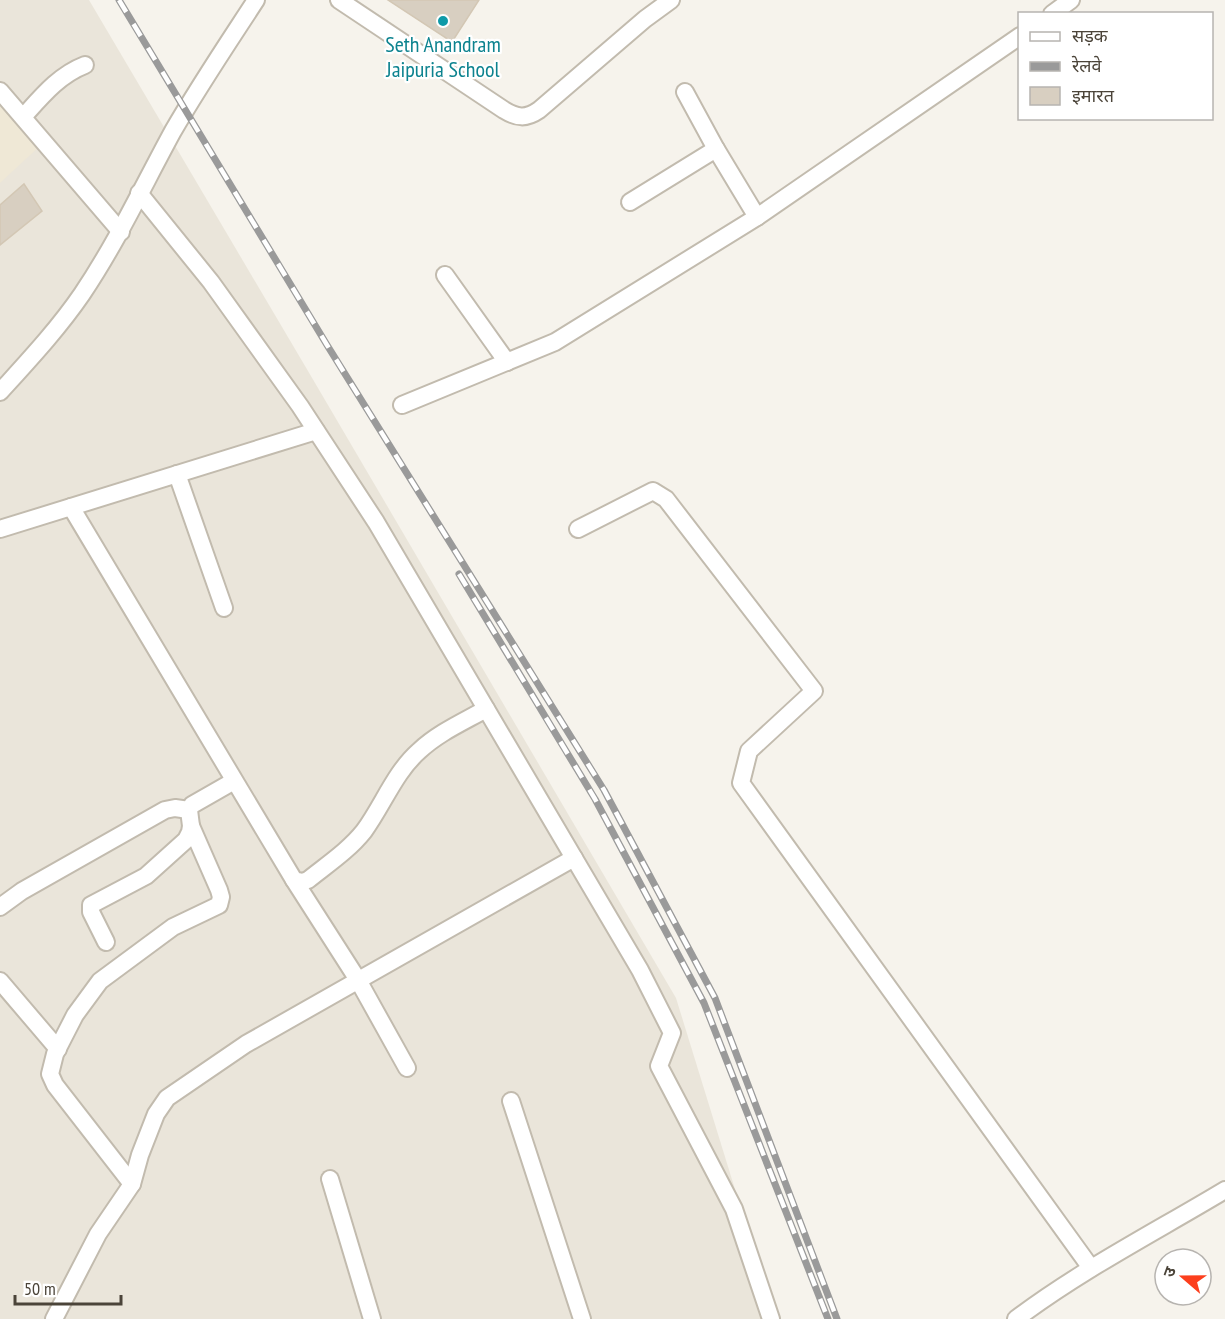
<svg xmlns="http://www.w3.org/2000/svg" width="1225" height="1319" font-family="'PT Sans Narrow','Noto Sans Devanagari',sans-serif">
	<rect width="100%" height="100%" fill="#f6f3ec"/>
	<polygon fill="#eae5da" points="0,0 89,0 308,371 676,998 775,1319 0,1319"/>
	<polygon fill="#efe8d6" points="0,100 41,145 0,183"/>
	<g fill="#d8cfc1" stroke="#d3c7b4" stroke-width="1.5">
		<polygon points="388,0 479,0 452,42"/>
		<polygon points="24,184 42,211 0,245 0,205"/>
	</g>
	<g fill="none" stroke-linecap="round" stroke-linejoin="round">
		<g stroke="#c2bbae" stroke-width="20">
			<g id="minor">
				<path d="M339,0L504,110C517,118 526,119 539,110L645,19L671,0"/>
				<polyline points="1052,14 1071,0"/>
				<polyline points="0,91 121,232"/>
				<polyline points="685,92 716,149 757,217"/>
				<path d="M23,117C42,96 59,75 85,65"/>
				<polyline points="139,193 211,282 300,406 376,522 640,970 672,1033 659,1066 734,1209 771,1319"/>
				<polyline points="630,202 716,149"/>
				<polyline points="445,275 507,362"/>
				<path d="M0,392C29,360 58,329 82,294C117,242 143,186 173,131C199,86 228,43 256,0"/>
				<polyline points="402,405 555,342 757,217 1020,36"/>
				<polyline points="177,474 224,608"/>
				<path d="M71,507L294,880L302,882L308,880C328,864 349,850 364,831C383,805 395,772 419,751C438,733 463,722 486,709"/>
				<polyline points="0,529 316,431"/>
				<polyline points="578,529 653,491 666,499 814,691 749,751 741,783 1091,1268"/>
				<polyline points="294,880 358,980 407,1068"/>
				<polyline points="0,907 22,891 165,810 175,808 189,810"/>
				<polyline points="106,942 91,912 91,905 146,876 186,840 190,832 191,826 189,810 192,805 234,781"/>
				<polyline points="0,981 58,1049"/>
				<polyline points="511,1101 582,1319"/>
				<polyline points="330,1179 372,1319"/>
				<polyline points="132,1184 55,1085 50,1074 55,1054 75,1015 100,981 173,927 219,905 221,897 219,890 191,826"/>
				<polyline points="54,1319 98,1234 132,1184 140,1155 156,1114 167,1098 246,1044 574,858"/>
				<path d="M1016,1319C1081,1270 1155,1232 1225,1190"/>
			</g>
		</g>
		<use href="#minor" stroke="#fff" stroke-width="16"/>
		<g stroke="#9a9a9a" stroke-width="7">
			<g id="rail">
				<polyline points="119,0 327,345 604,790 715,998 837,1319"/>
				<polyline points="459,574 595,799 704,1003 828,1319"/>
			</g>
		</g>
		<use href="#rail" stroke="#fff" stroke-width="4.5" stroke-dasharray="14" stroke-linecap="butt"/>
	</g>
	<circle fill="#0f9aa8" stroke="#fff" stroke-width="2" cx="443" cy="21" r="6"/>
	<g text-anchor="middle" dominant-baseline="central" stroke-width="4.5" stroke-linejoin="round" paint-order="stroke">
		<g font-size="22" fill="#0d838f" stroke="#fff">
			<text x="443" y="44">Seth Anandram<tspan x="443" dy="25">Jaipuria School</tspan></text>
		</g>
	</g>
	<rect x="1018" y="12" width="195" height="108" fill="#ffffff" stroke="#b7b4b0" stroke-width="1.5"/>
	<rect x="1030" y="32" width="30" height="9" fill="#ffffff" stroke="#b7b4b0" stroke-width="1.5"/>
	<text x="1072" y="42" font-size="18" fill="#4b4439">सड़क</text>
	<rect x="1030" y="62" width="30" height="9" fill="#9a9a9a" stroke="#b7b4b0" stroke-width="1.5"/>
	<text x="1072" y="72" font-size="18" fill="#4b4439">रेलवे</text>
	<rect x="1030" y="87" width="30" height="18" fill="#d8cfc1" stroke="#b7b4b0" stroke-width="1.5"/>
	<text x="1072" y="102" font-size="18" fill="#4b4439">इमारत</text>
	<g transform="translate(1183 1277) rotate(290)"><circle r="28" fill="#ffffff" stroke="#b7b4b0" stroke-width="1.5"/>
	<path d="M0-4.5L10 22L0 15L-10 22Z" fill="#fc3f1d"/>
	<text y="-9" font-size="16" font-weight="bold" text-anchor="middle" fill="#4b4439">उ</text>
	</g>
	<path d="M15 1295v9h106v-9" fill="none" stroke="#4b4439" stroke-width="3"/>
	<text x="24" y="1295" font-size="18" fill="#4b4439" stroke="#ffffff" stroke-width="4.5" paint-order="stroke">50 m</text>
</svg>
